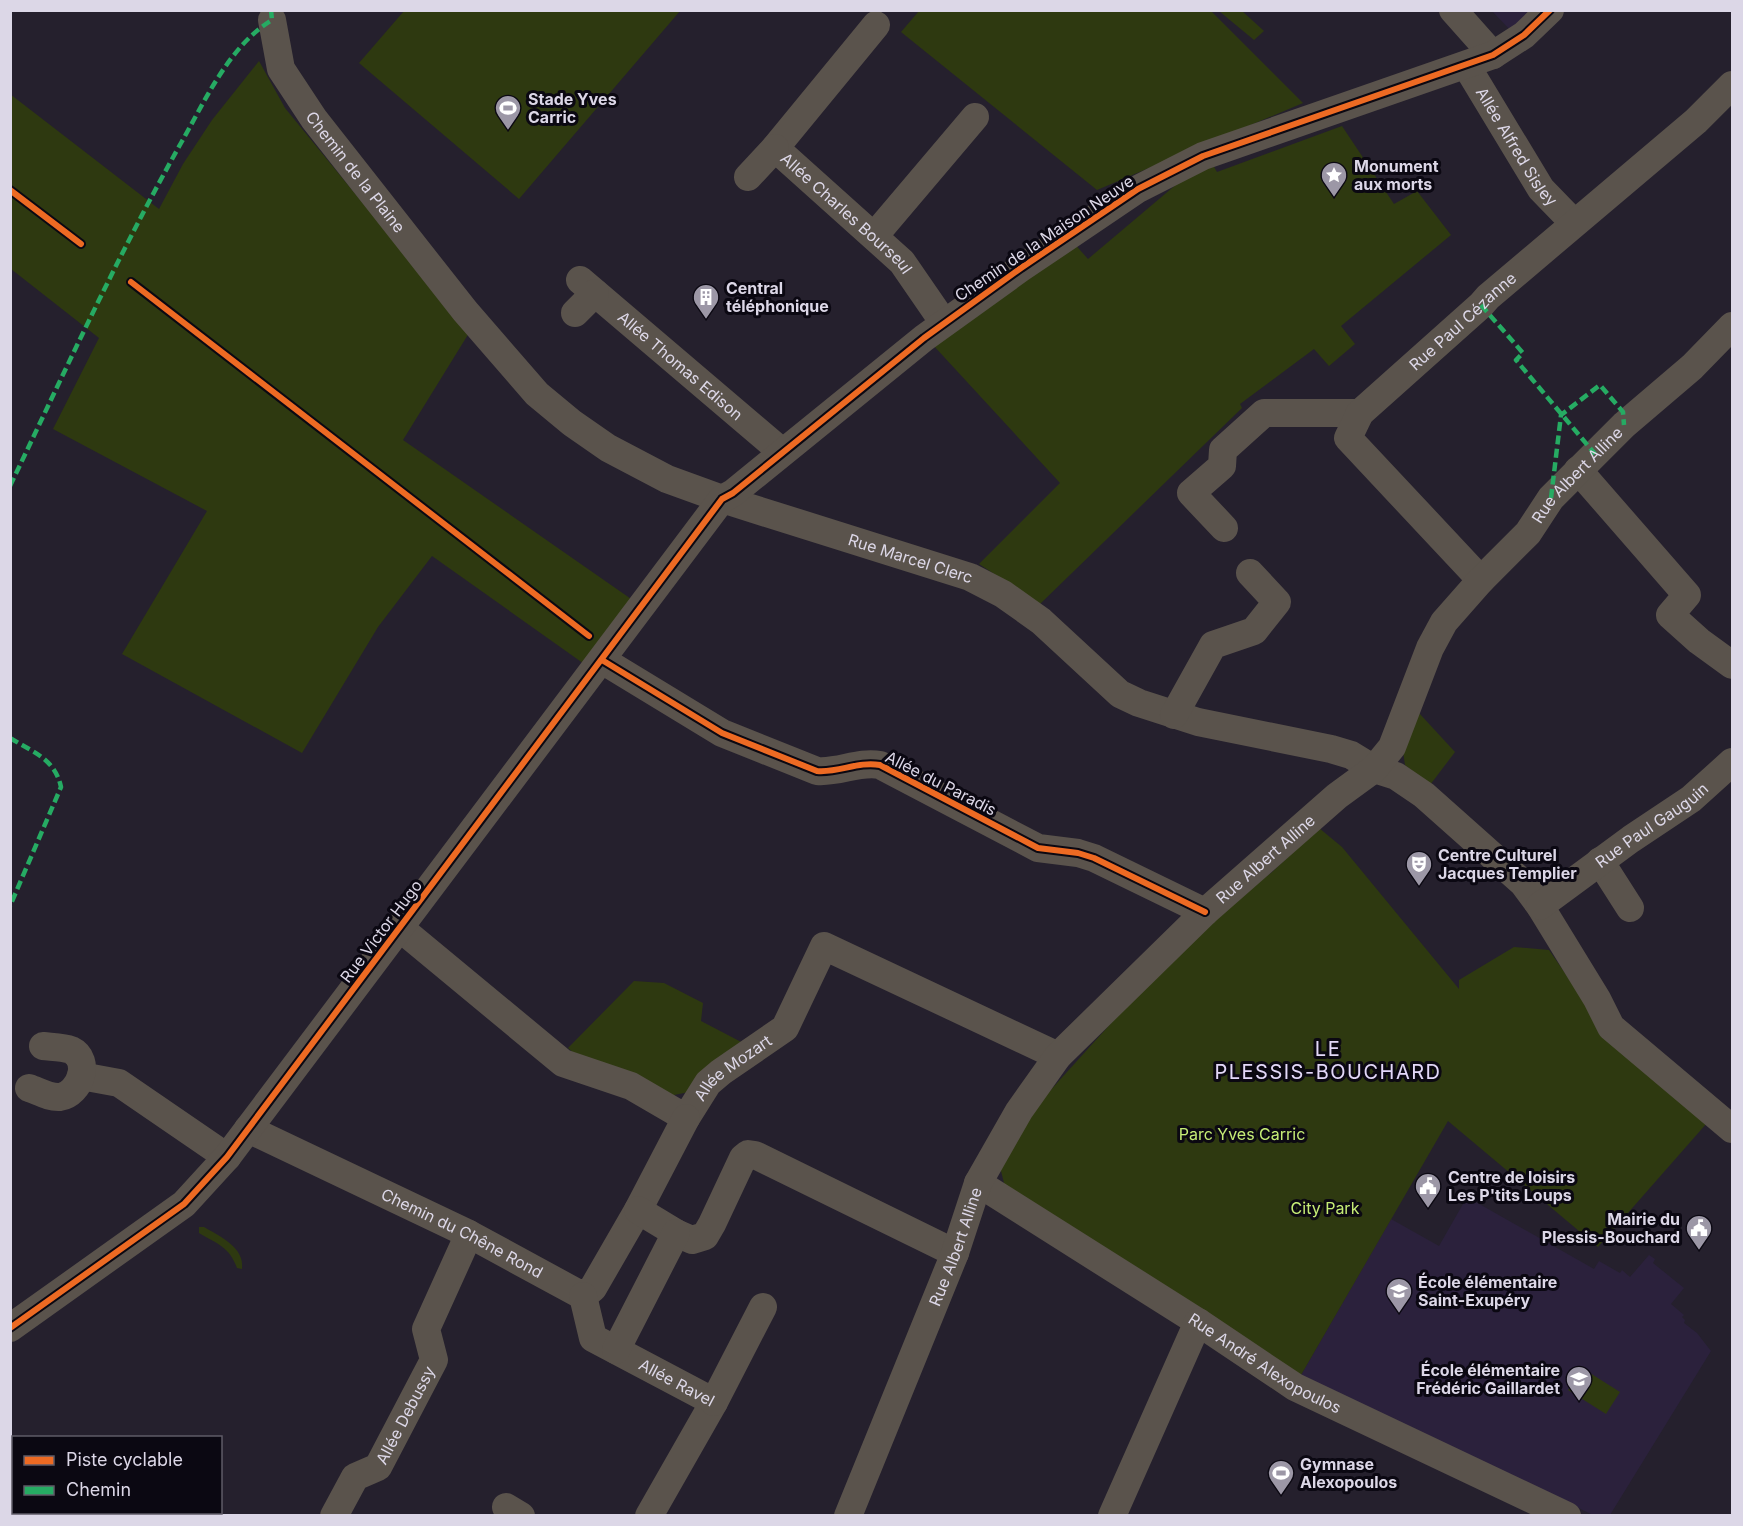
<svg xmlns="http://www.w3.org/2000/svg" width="1743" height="1526" font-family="Inter,sans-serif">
	<rect width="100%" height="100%" fill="#25202d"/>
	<g fill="#2b213c">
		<polygon points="1492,11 1529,11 1511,31"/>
		<polygon points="1467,1197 1594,1269 1599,1261 1620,1273 1622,1270 1630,1277 1649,1255 1655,1259 1653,1263 1684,1288 1671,1304 1684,1315 1682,1317 1685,1320 1684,1323 1697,1333 1711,1351 1610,1515 1593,1515 1301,1375 1391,1219 1439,1246"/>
	</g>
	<g fill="#2e3910">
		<polygon points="404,11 404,10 680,11 519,199 359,63"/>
		<polygon points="919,11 1211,11 1303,103 1097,190 901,32"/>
		<polygon points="1219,11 1242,11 1264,31 1254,40"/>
		<polygon points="259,61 285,108 469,333 403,440 634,601 587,666 432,556 378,627 302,753 122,654 207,511 53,429 99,338 11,269 10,94 159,209 183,164 212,120"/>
		<polygon points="1342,126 1394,204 1417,191 1451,235 1341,326 1355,344 1329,366 1314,349 1240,404 1242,408 1040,604 979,564 1060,483 933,345 1072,241 1088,259 1178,183 1213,165 1217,172"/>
		<polygon points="1419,713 1455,752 1430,785 1405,765 1403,751"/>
		<polygon points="1319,828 1342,847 1459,989 1459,980 1514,947 1549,950 1606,1032 1707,1123 1598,1247 1448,1121 1301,1375 1005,1187 1000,1167 1038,1104 1210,914 1271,873"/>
		<polygon points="634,981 664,983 703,1003 701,1021 747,1045 689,1092 669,1096 578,1057 568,1048"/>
		<path d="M199,1227H204C219,1236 245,1247 242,1269L237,1268C229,1246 217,1244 199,1233Z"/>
		<polygon points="1582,1368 1620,1392 1606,1414 1568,1390"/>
	</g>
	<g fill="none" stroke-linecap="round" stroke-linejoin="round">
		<g stroke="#5a534c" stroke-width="28">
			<polyline points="1453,10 1493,55"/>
			<path id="s1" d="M272,20L281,69L314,119L465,311L537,394L572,423L608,448L667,479L722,499L970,577L1003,594L1041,621L1120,694L1139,703L1198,722L1331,749L1351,755L1374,769L1396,776L1424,795L1523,883L1540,906L1597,999L1611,1027L1732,1129"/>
			<path id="s2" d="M876,25L775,148L902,262L944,323"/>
			<path id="s3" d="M1466,65L1541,189L1574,223"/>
			<polyline points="748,177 775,148"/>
			<polyline points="875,235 975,117"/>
			<path id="s4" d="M580,280L782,452"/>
			<polyline points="575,313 595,293"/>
			<polyline points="1578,470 1687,595 1670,615 1699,641 1732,665"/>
			<polyline points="1224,528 1191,493 1222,466 1223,450 1264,413 1360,413"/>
			<path id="s5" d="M1481,580L1348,438L1360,413L1481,305L1488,297L1696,121L1732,85"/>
			<path d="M602,660L722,733L817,771C839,773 858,761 880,765L1038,848L1078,853L1094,858L1205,912"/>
			<polyline points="1174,715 1213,645 1254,631 1277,602 1250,573"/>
			<polyline points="1600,861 1630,908"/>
			<path id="s6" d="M1540,906L1631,839L1691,799L1732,762"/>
			<path id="s7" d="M400,928L563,1063L631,1086L686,1118L708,1083L721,1072L785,1028L824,946L1058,1056"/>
			<polyline points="81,1076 119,1083 227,1157"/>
			<path d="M29,1088C38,1091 50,1098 60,1097C80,1094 92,1060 71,1050C63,1047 51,1047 43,1046"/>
			<path id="s8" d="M248,1129L469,1234L583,1296L593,1288L638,1210L686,1118"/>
			<path id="s9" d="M978,1183L1198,1322L1295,1387L1567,1516"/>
			<polyline points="638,1210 676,1233 692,1240 705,1236 712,1224 743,1158 748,1154 755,1155 955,1253"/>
			<path id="s10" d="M583,1296L593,1338L714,1402L649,1516"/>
			<polyline points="10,1328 184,1204 227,1157 722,499 733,493 924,338 1021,268 1138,189 1203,156 1493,55 1524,35 1550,10"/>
			<polyline points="616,1350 676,1233"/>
			<polyline points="714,1402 763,1307"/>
			<polyline points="506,1507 521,1516"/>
			<path id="s11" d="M334,1516L355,1477L378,1467L434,1360L426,1329L469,1234"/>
			<path id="s12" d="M848,1516L955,1253L978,1183L1019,1111L1058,1056L1205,912L1337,796L1374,769L1392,747L1430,648L1444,622L1481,580L1528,533L1551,498L1624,425L1692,367L1732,326"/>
			<polyline points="1112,1516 1198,1322"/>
		</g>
		<g stroke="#26ab63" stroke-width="4.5" stroke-dasharray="9 4.5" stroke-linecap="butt">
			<polyline points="1481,305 1523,353 1516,360 1595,454"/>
			<path d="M10,486C65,371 118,255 181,143C205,101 229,46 272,20L271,10"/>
			<polyline points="1551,498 1561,415 1600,385 1623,412 1624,425"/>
			<path d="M10,738C33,752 55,759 61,787L10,906"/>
		</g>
		<g stroke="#0b0812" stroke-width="10">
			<g id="cycleway">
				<polyline points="10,190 81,244"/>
				<polyline points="131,282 589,636"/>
				<path d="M602,660L722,733L817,771C839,773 858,761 880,765L1038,848L1078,853L1094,858L1205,912"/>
				<polyline points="10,1328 184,1204 227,1157 722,499 733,493 924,338 1021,268 1138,189 1203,156 1493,55 1524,35 1550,10"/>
			</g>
		</g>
		<use href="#cycleway" stroke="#ed6a23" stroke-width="6"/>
	</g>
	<defs>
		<g id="stadium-pin" transform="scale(1.35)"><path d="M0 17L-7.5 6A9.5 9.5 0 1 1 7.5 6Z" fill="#9c97a6" stroke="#0b0812"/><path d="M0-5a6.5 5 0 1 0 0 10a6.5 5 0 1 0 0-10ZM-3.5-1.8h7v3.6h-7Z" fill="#fff"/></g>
		<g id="sight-pin" transform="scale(1.35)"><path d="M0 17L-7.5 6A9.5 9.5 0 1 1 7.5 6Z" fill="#9c97a6" stroke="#0b0812"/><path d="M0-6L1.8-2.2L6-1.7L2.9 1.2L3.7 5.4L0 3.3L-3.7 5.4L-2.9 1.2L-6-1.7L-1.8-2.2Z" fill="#fff"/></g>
		<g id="building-pin" transform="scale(1.35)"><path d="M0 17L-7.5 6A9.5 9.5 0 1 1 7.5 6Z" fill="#9c97a6" stroke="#0b0812"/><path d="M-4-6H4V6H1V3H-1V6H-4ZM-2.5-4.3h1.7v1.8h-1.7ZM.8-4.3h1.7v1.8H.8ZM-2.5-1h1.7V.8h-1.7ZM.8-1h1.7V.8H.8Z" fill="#fff"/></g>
		<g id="theatre-pin" transform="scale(1.35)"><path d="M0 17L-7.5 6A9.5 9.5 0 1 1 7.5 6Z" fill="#9c97a6" stroke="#0b0812"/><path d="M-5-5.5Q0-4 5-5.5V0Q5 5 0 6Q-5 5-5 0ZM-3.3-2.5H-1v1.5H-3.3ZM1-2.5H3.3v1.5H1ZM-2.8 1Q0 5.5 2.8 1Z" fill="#fff"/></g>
		<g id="civic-pin" transform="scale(1.35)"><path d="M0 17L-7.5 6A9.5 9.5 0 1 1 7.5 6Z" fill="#9c97a6" stroke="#0b0812"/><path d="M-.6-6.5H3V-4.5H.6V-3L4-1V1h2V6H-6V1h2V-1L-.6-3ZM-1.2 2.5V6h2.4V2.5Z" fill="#fff"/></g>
		<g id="school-pin" transform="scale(1.35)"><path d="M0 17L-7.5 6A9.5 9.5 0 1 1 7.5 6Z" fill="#9c97a6" stroke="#0b0812"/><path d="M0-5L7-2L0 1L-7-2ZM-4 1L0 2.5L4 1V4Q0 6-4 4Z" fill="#fff"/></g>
	</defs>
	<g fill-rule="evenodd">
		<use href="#stadium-pin" x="508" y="108"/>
		<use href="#sight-pin" x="1334" y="175"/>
		<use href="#building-pin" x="706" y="297"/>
		<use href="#theatre-pin" x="1419" y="864"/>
		<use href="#civic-pin" x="1428" y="1186"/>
		<use href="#civic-pin" x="1699" y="1228"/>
		<use href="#school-pin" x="1399" y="1291"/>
		<use href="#school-pin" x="1579" y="1379"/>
		<use href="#stadium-pin" x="1281" y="1473"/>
	</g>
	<g text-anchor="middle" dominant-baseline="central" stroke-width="6" stroke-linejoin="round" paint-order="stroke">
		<g font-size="16" font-weight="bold" fill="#dcd7e7" stroke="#0b0812" text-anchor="start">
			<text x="528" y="99">Stade Yves<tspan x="528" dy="18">Carric</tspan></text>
			<text x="1354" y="166">Monument<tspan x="1354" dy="18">aux morts</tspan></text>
			<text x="726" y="288">Central<tspan x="726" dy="18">téléphonique</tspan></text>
			<text x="1438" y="855">Centre Culturel<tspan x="1438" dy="18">Jacques Templier</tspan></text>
			<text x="1448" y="1177">Centre de loisirs<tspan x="1448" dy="18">Les P'tits Loups</tspan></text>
			<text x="1680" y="1219" text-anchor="end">Mairie du<tspan x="1680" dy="18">Plessis-Bouchard</tspan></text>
			<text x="1418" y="1282">École élémentaire<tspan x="1418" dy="18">Saint-Exupéry</tspan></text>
			<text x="1560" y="1370" text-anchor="end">École élémentaire<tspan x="1560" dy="18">Frédéric Gaillardet</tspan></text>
			<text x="1300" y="1464">Gymnase<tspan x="1300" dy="18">Alexopoulos</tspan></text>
		</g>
		<g font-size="16" fill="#dcd7e7" stroke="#0b0812">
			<text stroke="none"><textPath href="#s3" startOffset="96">Allée Alfred Sisley</textPath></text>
			<text stroke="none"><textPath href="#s1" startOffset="177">Chemin de la Plaine</textPath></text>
			<text stroke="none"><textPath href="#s2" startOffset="256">Allée Charles Bourseul</textPath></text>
			<text transform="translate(1044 238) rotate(-34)">Chemin de la Maison Neuve</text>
			<text stroke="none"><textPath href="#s5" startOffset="360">Rue Paul Cézanne</textPath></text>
			<text stroke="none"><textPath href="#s4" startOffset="132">Allée Thomas Edison</textPath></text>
			<text stroke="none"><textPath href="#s12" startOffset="1298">Rue Albert Alline</textPath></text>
			<text stroke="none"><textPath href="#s1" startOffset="876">Rue Marcel Clerc</textPath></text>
			<text transform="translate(941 783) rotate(27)">Allée du Paradis</text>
			<text stroke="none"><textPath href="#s6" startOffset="138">Rue Paul Gauguin</textPath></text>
			<text stroke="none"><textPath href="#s12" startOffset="794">Rue Albert Alline</textPath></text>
			<text transform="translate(381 931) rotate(-53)">Rue Victor Hugo</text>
			<text stroke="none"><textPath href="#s7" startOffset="417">Allée Mozart</textPath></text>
			<text stroke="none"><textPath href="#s8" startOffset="238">Chemin du Chêne Rond</textPath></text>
			<text stroke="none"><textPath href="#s12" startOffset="290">Rue Albert Alline</textPath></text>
			<text stroke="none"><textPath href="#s9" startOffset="339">Rue André Alexopoulos</textPath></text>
			<text stroke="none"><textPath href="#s10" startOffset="138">Allée Ravel</textPath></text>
			<text stroke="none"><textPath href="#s11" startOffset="128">Allée Debussy</textPath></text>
		</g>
		<g font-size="16" fill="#c6ed76" stroke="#0b0812">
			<text x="1242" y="1134">Parc Yves Carric</text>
			<text x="1325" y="1208">City Park</text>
		</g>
		<g font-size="20" letter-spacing="1.5" fill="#e3d8f8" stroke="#0b0812">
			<text x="1328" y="1049">LE<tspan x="1328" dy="23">PLESSIS-BOUCHARD</tspan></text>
		</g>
	</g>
	<rect width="1743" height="1526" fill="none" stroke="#dcd7e7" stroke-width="24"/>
	<rect x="12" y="1436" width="210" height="78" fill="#0b0812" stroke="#5f5b67" stroke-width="1.5"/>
	<rect x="24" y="1456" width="30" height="9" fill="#ed6a23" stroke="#5f5b67" stroke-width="1.5"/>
	<text x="66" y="1466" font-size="18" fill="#dcd7e7">Piste cyclable</text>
	<rect x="24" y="1486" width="30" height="9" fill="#26ab63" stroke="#5f5b67" stroke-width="1.5"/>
	<text x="66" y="1496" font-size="18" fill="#dcd7e7">Chemin</text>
</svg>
